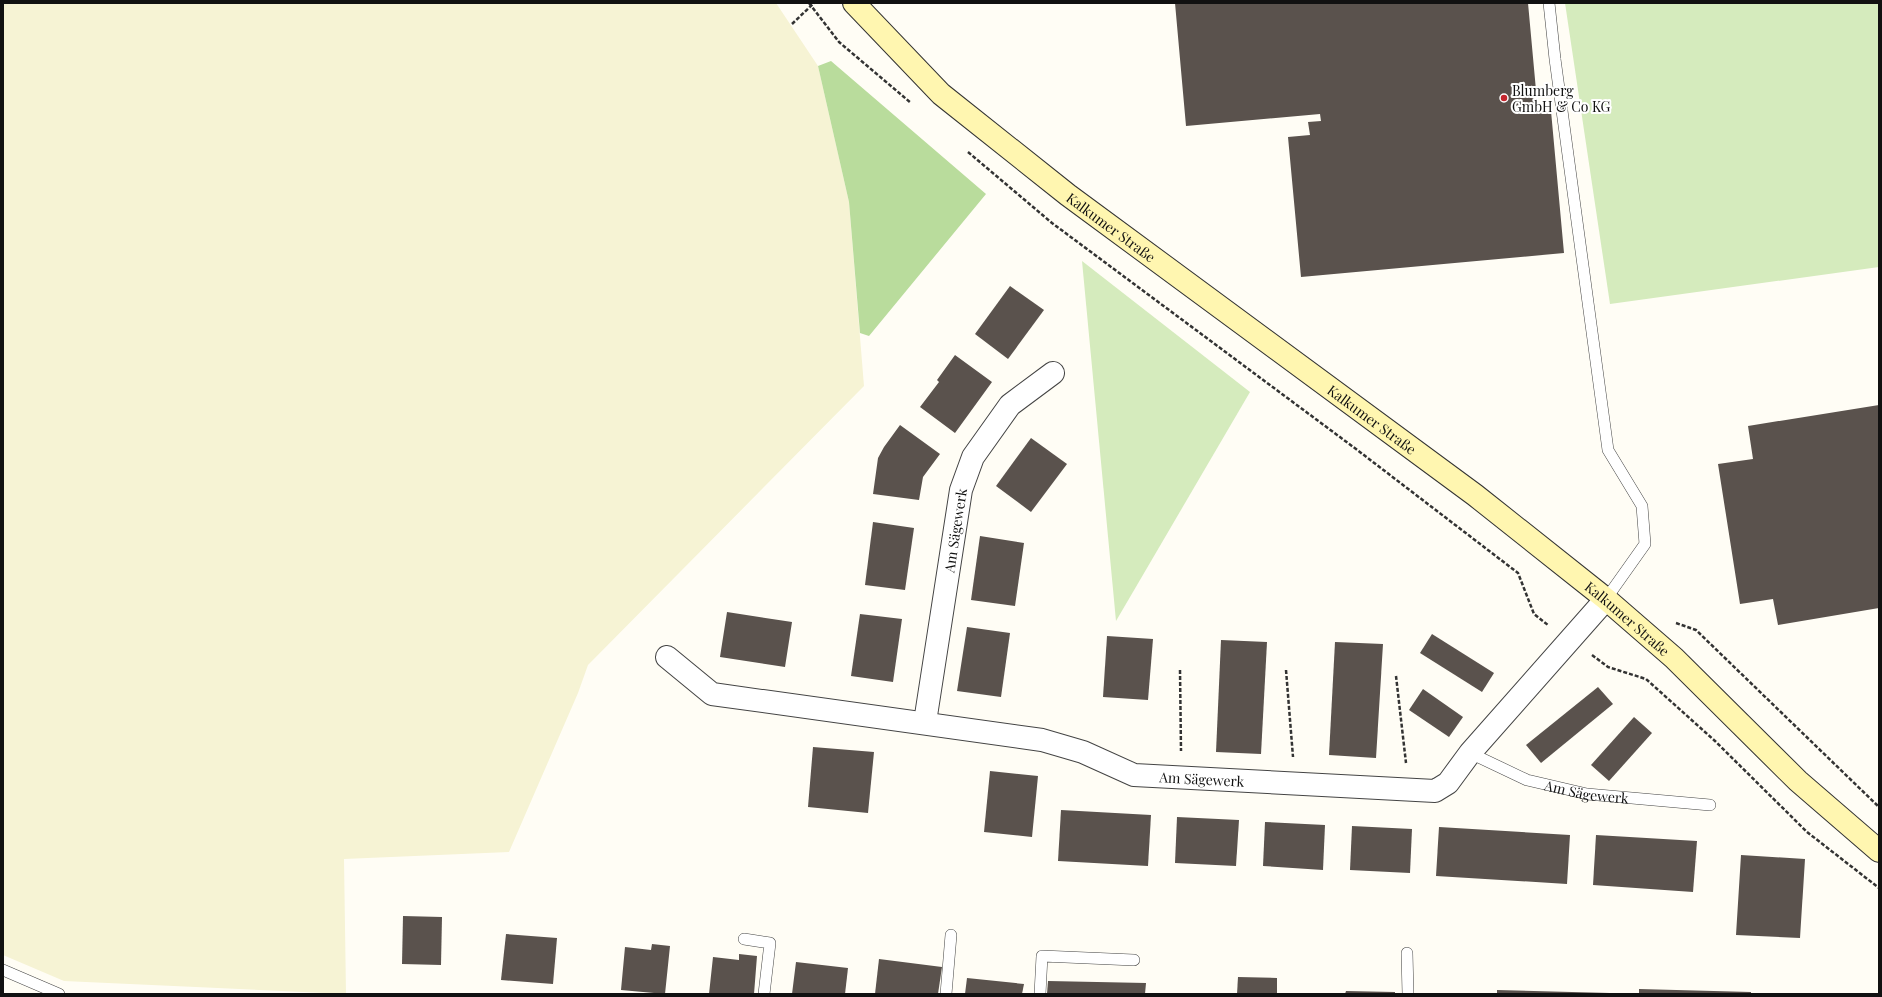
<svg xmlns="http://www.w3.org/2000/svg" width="1882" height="997" font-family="'Playfair Display',serif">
	<rect width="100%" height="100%" fill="#fffdf5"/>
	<polygon fill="#f6f3d4" points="3,3 776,3 818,66 849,202 864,386 588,665 578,693 509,852 344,859 346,994 64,981 3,955"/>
	<g fill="#d5ebbd">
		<polygon points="1565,3 1879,3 1879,267 1610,304"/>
		<polygon points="1082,261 1250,392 1116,621"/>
	</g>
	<polygon fill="#b9dc9c" points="831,61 986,194 869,336 860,333 849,202 818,66"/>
	<g fill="#5a524d">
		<polygon points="1175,3 1528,3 1538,112 1551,111 1564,253 1301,277 1288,137 1310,135 1308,122 1321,121 1320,114 1186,126"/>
		<polygon points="1010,286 1044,310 1008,359 975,334"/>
		<polygon points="955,355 992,382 955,433 920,407 939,382 937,380"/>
		<polygon points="1879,405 1879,608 1778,625 1773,599 1740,604 1718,464 1753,459 1748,426"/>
		<polygon points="900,425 940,454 923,477 919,500 873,494 878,458 884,447"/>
		<polygon points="1031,438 1067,464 1031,512 996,486"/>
		<polygon points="873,522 914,528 905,590 865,585"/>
		<polygon points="980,536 1024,543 1015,606 971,600"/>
		<polygon points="727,612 792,622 785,667 720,657"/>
		<polygon points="860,614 902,619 893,682 851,676"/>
		<polygon points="967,627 1010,633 1001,697 957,691"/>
		<polygon points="1432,634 1494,673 1482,692 1420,653"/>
		<polygon points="1107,636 1153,639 1148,700 1103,697"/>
		<polygon points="1221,640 1267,642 1261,754 1216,752"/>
		<polygon points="1335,642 1383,644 1376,758 1329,755"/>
		<polygon points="1598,687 1613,704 1541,763 1526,745"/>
		<polygon points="1423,689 1463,717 1449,737 1409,710"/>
		<polygon points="1634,717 1652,733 1609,781 1591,765"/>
		<polygon points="813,747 874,752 868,813 808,807"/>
		<polygon points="990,771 1038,776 1032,837 984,832"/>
		<polygon points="1061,810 1151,815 1148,866 1058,861"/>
		<polygon points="1177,817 1239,820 1236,866 1175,863"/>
		<polygon points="1265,822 1325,825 1323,870 1263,866"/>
		<polygon points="1352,826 1412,829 1410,873 1350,870"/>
		<polygon points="1439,827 1570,835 1567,884 1436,876"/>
		<polygon points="1596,835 1697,841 1693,892 1593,885"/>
		<polygon points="1741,855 1805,859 1800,938 1736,935"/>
		<polygon points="403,916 442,917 441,965 402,964"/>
		<polygon points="506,934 557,938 553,984 501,980"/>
		<polygon points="652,944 670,946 665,994 621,990 625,947 651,950"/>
		<polygon points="739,954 757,956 754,994 709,994 713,957 739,960"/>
		<polygon points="879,959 942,967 938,994 875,994"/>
		<polygon points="796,962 848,968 845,994 792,994"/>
		<polygon points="1238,977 1277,978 1277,994 1237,994"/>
		<polygon points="967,978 1024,984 1022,994 965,994"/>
		<polygon points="1048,981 1146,983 1145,994 1047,994"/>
		<polygon points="1639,989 1751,992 1751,994 1639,994"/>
		<polygon points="1497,990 1610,993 1610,994 1497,994"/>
		<polygon points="1346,991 1395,992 1395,994 1345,994"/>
	</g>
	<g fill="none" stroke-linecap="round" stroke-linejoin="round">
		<g stroke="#444" stroke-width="12">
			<g id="lane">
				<polyline points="1549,3 1555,59 1608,450 1642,506 1645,544 1606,599"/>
				<path id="s1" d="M1470,753L1527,780L1587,794L1710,805"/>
				<polyline points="744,939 770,943 764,994"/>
				<polyline points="1407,953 1408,994"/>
				<polyline points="3,970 59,994"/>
				<polyline points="946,994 951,935"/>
				<polyline points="1040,994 1042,956 1134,960"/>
			</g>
		</g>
		<g stroke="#444" stroke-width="24">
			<g id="street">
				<path id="s2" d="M667,657L712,694L1042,740L1083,752L1134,775L1435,791L1448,783L1470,753L1606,599"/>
				<path id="s3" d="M925,722L961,490L973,457L1010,405L1053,373"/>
			</g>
		</g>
		<g stroke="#333" stroke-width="24">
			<g id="secondary">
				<path id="s4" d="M854,3L941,94L1068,195L1475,495L1606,599L1674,658L1798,781L1879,851"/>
			</g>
		</g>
		<g stroke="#333" stroke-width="2.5" stroke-dasharray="4 2" stroke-linecap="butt">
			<polyline points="809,3 839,42 911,103"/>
			<polyline points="792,24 814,3"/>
			<polyline points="968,152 1052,223 1356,449 1518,573 1534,614 1548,625"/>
			<polyline points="1676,623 1696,630 1879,807"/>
			<polyline points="1592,655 1608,667 1646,679 1715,741 1807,832 1879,888"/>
			<polyline points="1180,670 1181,751"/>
			<polyline points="1286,670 1293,757"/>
			<polyline points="1396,676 1406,763"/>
		</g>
		<use href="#lane" stroke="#fff" stroke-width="11"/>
		<use href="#street" stroke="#fff" stroke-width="22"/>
		<use href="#secondary" stroke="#fff6b0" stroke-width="22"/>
	</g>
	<circle fill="#c4262e" stroke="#fff" stroke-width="1.5" cx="1504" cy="98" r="4"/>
	<g text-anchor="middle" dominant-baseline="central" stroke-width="4" stroke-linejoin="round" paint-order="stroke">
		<g font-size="14" fill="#111" stroke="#fff" text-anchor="start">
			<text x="1512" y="90">Blumberg<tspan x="1512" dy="16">GmbH &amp; Co KG</tspan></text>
		</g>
		<g font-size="14" fill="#111" stroke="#fff">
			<text stroke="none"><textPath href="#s4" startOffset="342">Kalkumer Straße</textPath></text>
			<text stroke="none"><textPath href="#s4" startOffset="666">Kalkumer Straße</textPath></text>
			<text stroke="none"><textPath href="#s3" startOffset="194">Am Sägewerk</textPath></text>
			<text stroke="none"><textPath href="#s4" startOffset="990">Kalkumer Straße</textPath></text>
			<text stroke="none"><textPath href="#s2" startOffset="558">Am Sägewerk</textPath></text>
			<text stroke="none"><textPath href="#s1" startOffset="124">Am Sägewerk</textPath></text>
		</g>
	</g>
	<rect width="1882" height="997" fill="none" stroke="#111111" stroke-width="8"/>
</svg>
